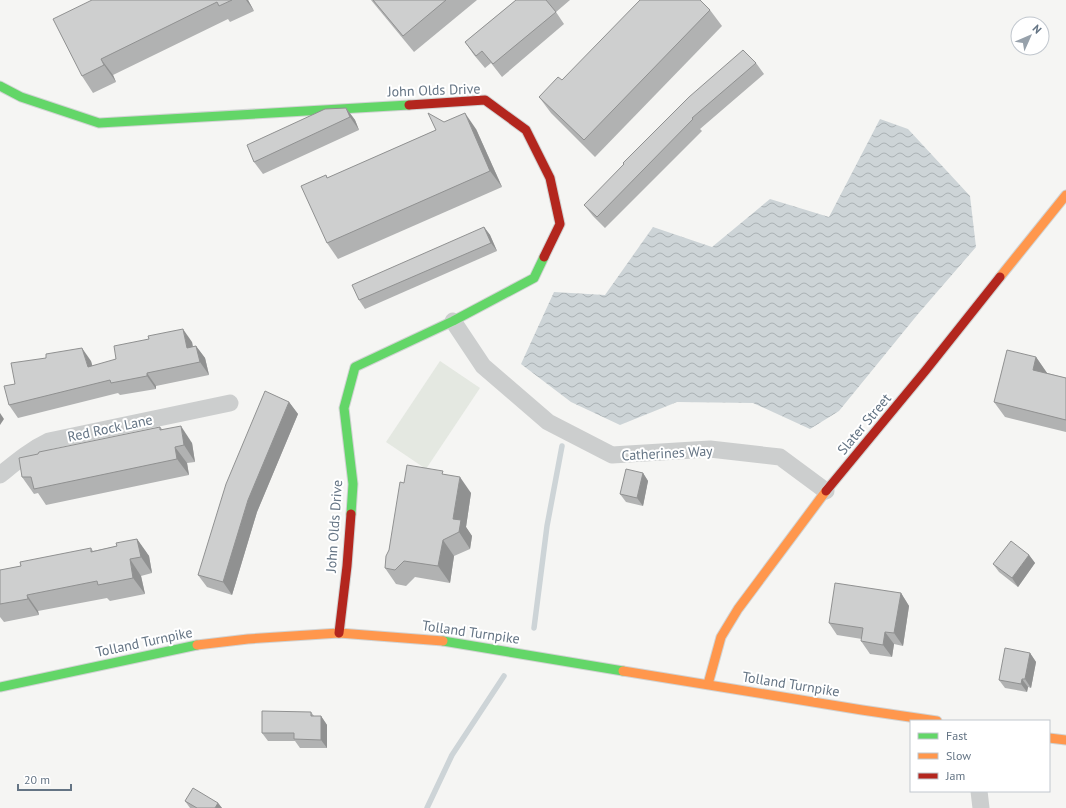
<svg xmlns="http://www.w3.org/2000/svg" width="1066" height="808" font-family="'PT Sans',sans-serif">
	<defs>
		<pattern id="water-waves" width="16" height="10" patternUnits="userSpaceOnUse"><rect width="16" height="10" fill="#cdd4d7"/><path d="M0 5q4-4 8 0t8 0" fill="none" stroke="#aab1b4"/></pattern>
	</defs>
	<rect width="100%" height="100%" fill="#f5f5f3"/>
	<polygon fill="#e4e8e1" points="440,361 480,388 426,469 386,442"/>
	<polygon fill="url(#water-waves)" points="880,119 908,129 970,196 976,247 918,314 839,411 810,429 753,403 677,402 620,425 571,402 521,364 554,292 605,295 653,227 712,247 770,199 829,217"/>
	<g fill="none" stroke-linecap="round" stroke-linejoin="round">
		<g stroke="#cdd4d7" stroke-width="5.5">
			<polyline points="534,628 547,526 562,446"/>
			<polyline points="427,808 452,755 504,676"/>
		</g>
		<g stroke="#d1d3d3" stroke-width="11">
			<g id="fast">
				<polyline points="0,86 21,97 99,123 409,105"/>
				<polyline points="351,514 353,484 344,408 355,367 453,321 534,278 544,257"/>
				<polyline points="443,641 623,671"/>
				<polyline points="0,687 197,645"/>
			</g>
		</g>
		<g stroke="#d1d3d3" stroke-width="11">
			<g id="slow">
				<polyline points="1000,277 1066,195"/>
				<polyline points="197,645 248,639 339,633 443,641"/>
				<polyline points="623,671 862,710 937,721"/>
				<polyline points="708,684 721,637 738,609 826,491"/>
				<polyline points="1049,738 1066,740"/>
			</g>
		</g>
		<g stroke="#d1d3d3" stroke-width="11">
			<g id="jam">
				<polyline points="409,105 485,100 526,130 550,178 560,224 544,257"/>
				<polyline points="826,491 926,370 1000,277"/>
				<polyline points="339,633 347,566 351,514"/>
			</g>
		</g>
		<g stroke="#cccece" stroke-width="17">
			<polyline points="453,321 483,366 548,422 612,455 710,449 780,457 826,491"/>
			<path d="M0,475C16,462 30,450 49,441L230,403"/>
			<polyline points="979,791 981,808"/>
		</g>
		<use href="#fast" stroke="#63d668" stroke-width="9"/>
		<use href="#slow" stroke="#ff974d" stroke-width="9"/>
		<use href="#jam" stroke="#b3261e" stroke-width="9"/>
	</g>
	<g fill="#b1b2b2">
		<polygon points="92,0 248,0 254,11 230,22 228,19 113,75 116,82 93,93 82,76"/>
		<polygon points="371,0 477,0 414,52"/>
		<polygon points="516,0 570,0 556,12 564,24 502,77 491,63 485,68 474,55 465,42"/>
		<polygon points="710,10 722,26 595,157 551,113 539,97 562,80"/>
		<polygon points="756,63 764,74 700,129 702,131 605,228 593,216 584,205"/>
		<polygon points="346,108 355,120 359,130 263,174 254,162"/>
		<polygon points="476,129 502,187 338,259 327,243 328,178 436,130"/>
		<polygon points="484,227 490,235 497,251 365,309 359,300"/>
		<polygon points="192,342 193,347 196,346 205,358 209,375 156,386 156,389 120,395 118,393 18,418 9,405 15,384 91,361 92,366"/>
		<polygon points="1036,357 1047,373 1066,378 1066,432 1005,417 994,402"/>
		<polygon points="289,402 298,414 257,512 232,595 207,587 198,575"/>
		<polygon points="160,427 162,429 192,443 195,462 187,463 189,475 46,505 38,493 34,494 22,477 38,454"/>
		<polygon points="643,473 648,481 643,506 626,502 620,494"/>
		<polygon points="446,475 471,493 466,527 472,536 470,549 454,556 450,583 415,577 406,586 396,584 385,568 389,550 404,483"/>
		<polygon points="137,539 149,556 152,573 141,576 145,594 110,601 107,598 38,611 39,615 4,622 0,617 0,570 21,566 91,548 93,551 117,546"/>
		<polygon points="1029,555 1035,563 1018,587 999,572 993,564"/>
		<polygon points="901,593 909,606 903,646 894,644 892,657 870,654 861,641 862,639 837,635 829,623"/>
		<polygon points="1030,653 1036,662 1031,688 1028,687 1027,692 1005,688 999,680"/>
		<polygon points="311,712 314,716 321,716 327,725 327,748 300,748 295,741 268,741 262,733"/>
		<polygon points="185,801 218,803 222,808 190,808"/>
	</g>
	<g fill="#909191">
		<polygon points="246,0 248,0 254,11"/>
		<polygon points="101,59 113,75 116,82 104,65"/>
		<polygon points="346,108 355,120 359,130 350,117"/>
		<polygon points="465,113 476,129 502,187 490,171"/>
		<polygon points="484,227 490,235 497,251 491,243"/>
		<polygon points="183,329 192,342 195,360 187,348"/>
		<polygon points="196,346 205,358 209,375 200,362"/>
		<polygon points="82,348 91,361 96,379 88,367"/>
		<polygon points="1036,357 1047,373 1044,385 1033,370"/>
		<polygon points="147,373 156,386 156,389 147,376"/>
		<polygon points="289,402 298,414 257,512 232,595 223,582 248,500"/>
		<polygon points="0,413 4,419 0,425"/>
		<polygon points="181,426 192,443 195,462 184,445"/>
		<polygon points="175,447 187,463 189,475 177,459"/>
		<polygon points="643,473 648,481 643,506 637,498"/>
		<polygon points="460,477 471,493 466,527 472,536 470,549 459,532 453,519"/>
		<polygon points="137,539 149,556 152,573 141,557"/>
		<polygon points="443,540 454,556 450,583 438,566"/>
		<polygon points="1029,555 1035,563 1018,587 1012,578"/>
		<polygon points="130,559 141,576 145,594 133,578"/>
		<polygon points="901,593 909,606 903,646 894,633"/>
		<polygon points="27,595 38,611 39,615 28,599"/>
		<polygon points="885,632 894,644 892,657 883,645"/>
		<polygon points="1030,653 1036,662 1031,688 1025,679"/>
		<polygon points="1022,679 1028,687 1027,692 1021,684"/>
		<polygon points="321,716 327,725 327,748 321,740"/>
		<polygon points="218,803 222,808 215,808"/>
	</g>
	<g fill="#cecfcf" stroke="#909191">
		<polygon points="92,0 232,0 219,6 217,2 101,59 104,65 82,76 53,19"/>
		<polygon points="373,0 446,0 403,36"/>
		<polygon points="516,0 546,0 556,12 493,64 482,51 476,56 465,42"/>
		<polygon points="640,0 700,0 710,10 584,140 539,97 558,77 562,80"/>
		<polygon points="743,50 756,63 692,118 693,119 597,217 584,205 624,164 623,163 689,97"/>
		<polygon points="346,108 350,117 254,162 247,145 325,109"/>
		<polygon points="428,113 444,122 465,113 490,171 327,243 301,186 326,175 327,178 436,130"/>
		<polygon points="484,227 491,243 359,300 352,285"/>
		<polygon points="183,329 187,348 196,346 200,362 147,373 147,376 111,383 110,380 9,405 4,386 15,384 11,363 46,358 46,354 82,348 88,367 116,359 114,346 149,339 148,336"/>
		<polygon points="1007,350 1036,357 1033,370 1066,378 1066,420 994,402"/>
		<polygon points="265,391 289,402 248,500 223,582 198,575 226,484"/>
		<polygon points="181,426 184,445 175,447 177,459 34,489 31,477 22,477 19,458 38,454 39,452 160,427 160,430"/>
		<polygon points="407,465 443,471 442,474 460,477 453,519 461,520 459,532 443,540 438,566 404,561 395,570 385,568 386,556 389,550 400,482 404,483"/>
		<polygon points="626,469 643,473 637,498 620,494"/>
		<polygon points="137,539 141,557 130,559 133,578 98,585 97,581 27,595 28,599 0,604 0,570 21,566 20,562 91,548 91,552 117,546 116,543"/>
		<polygon points="1011,541 1029,555 1012,578 993,564"/>
		<polygon points="835,583 901,593 894,633 885,632 883,645 861,641 863,628 829,623"/>
		<polygon points="1005,648 1030,653 1025,679 1022,679 1021,684 999,680"/>
		<polygon points="262,711 311,712 311,716 321,716 321,740 294,739 294,733 262,733"/>
		<polygon points="193,788 218,803 215,808 197,808 185,801"/>
	</g>
	<g text-anchor="middle" dominant-baseline="central" stroke-width="4" stroke-linejoin="round" paint-order="stroke">
		<g font-size="14" fill="#647484" stroke="#fff">
			<text transform="translate(434 90) rotate(-2)">John Olds Drive</text>
			<text transform="translate(864 424) rotate(-50)">Slater Street</text>
			<text transform="translate(110 428) rotate(-12)">Red Rock Lane</text>
			<text transform="translate(667 453) rotate(-3)">Catherines Way</text>
			<text transform="translate(334 526) rotate(-86)">John Olds Drive</text>
			<text transform="translate(471 632) rotate(8)">Tolland Turnpike</text>
			<text transform="translate(144 642) rotate(-12)">Tolland Turnpike</text>
			<text transform="translate(791 684) rotate(9)">Tolland Turnpike</text>
		</g>
	</g>
	<rect x="910" y="720" width="140" height="72" fill="#ffffff" stroke="#c1c7ce"/>
	<rect x="918" y="733" width="20" height="6" fill="#63d668" stroke="#c1c7ce"/>
	<text x="946" y="740" font-size="12" fill="#647484">Fast</text>
	<rect x="918" y="753" width="20" height="6" fill="#ff974d" stroke="#c1c7ce"/>
	<text x="946" y="760" font-size="12" fill="#647484">Slow</text>
	<rect x="918" y="773" width="20" height="6" fill="#b3261e" stroke="#c1c7ce"/>
	<text x="946" y="780" font-size="12" fill="#647484">Jam</text>
	<g transform="translate(1030 36) rotate(45)"><circle r="19" fill="#ffffff" stroke="#c1c7ce"/>
	<path d="M0-3L7 15L0 10L-7 15Z" fill="#97a1ab"/>
	<text y="-6" font-size="11" font-weight="bold" text-anchor="middle" fill="#647484">N</text>
	</g>
	<path d="M18 784v6h53v-6" fill="none" stroke="#647484" stroke-width="2"/>
	<text x="24" y="784" font-size="12" fill="#647484" stroke="#ffffff" stroke-width="3" paint-order="stroke">20 m</text>
</svg>
